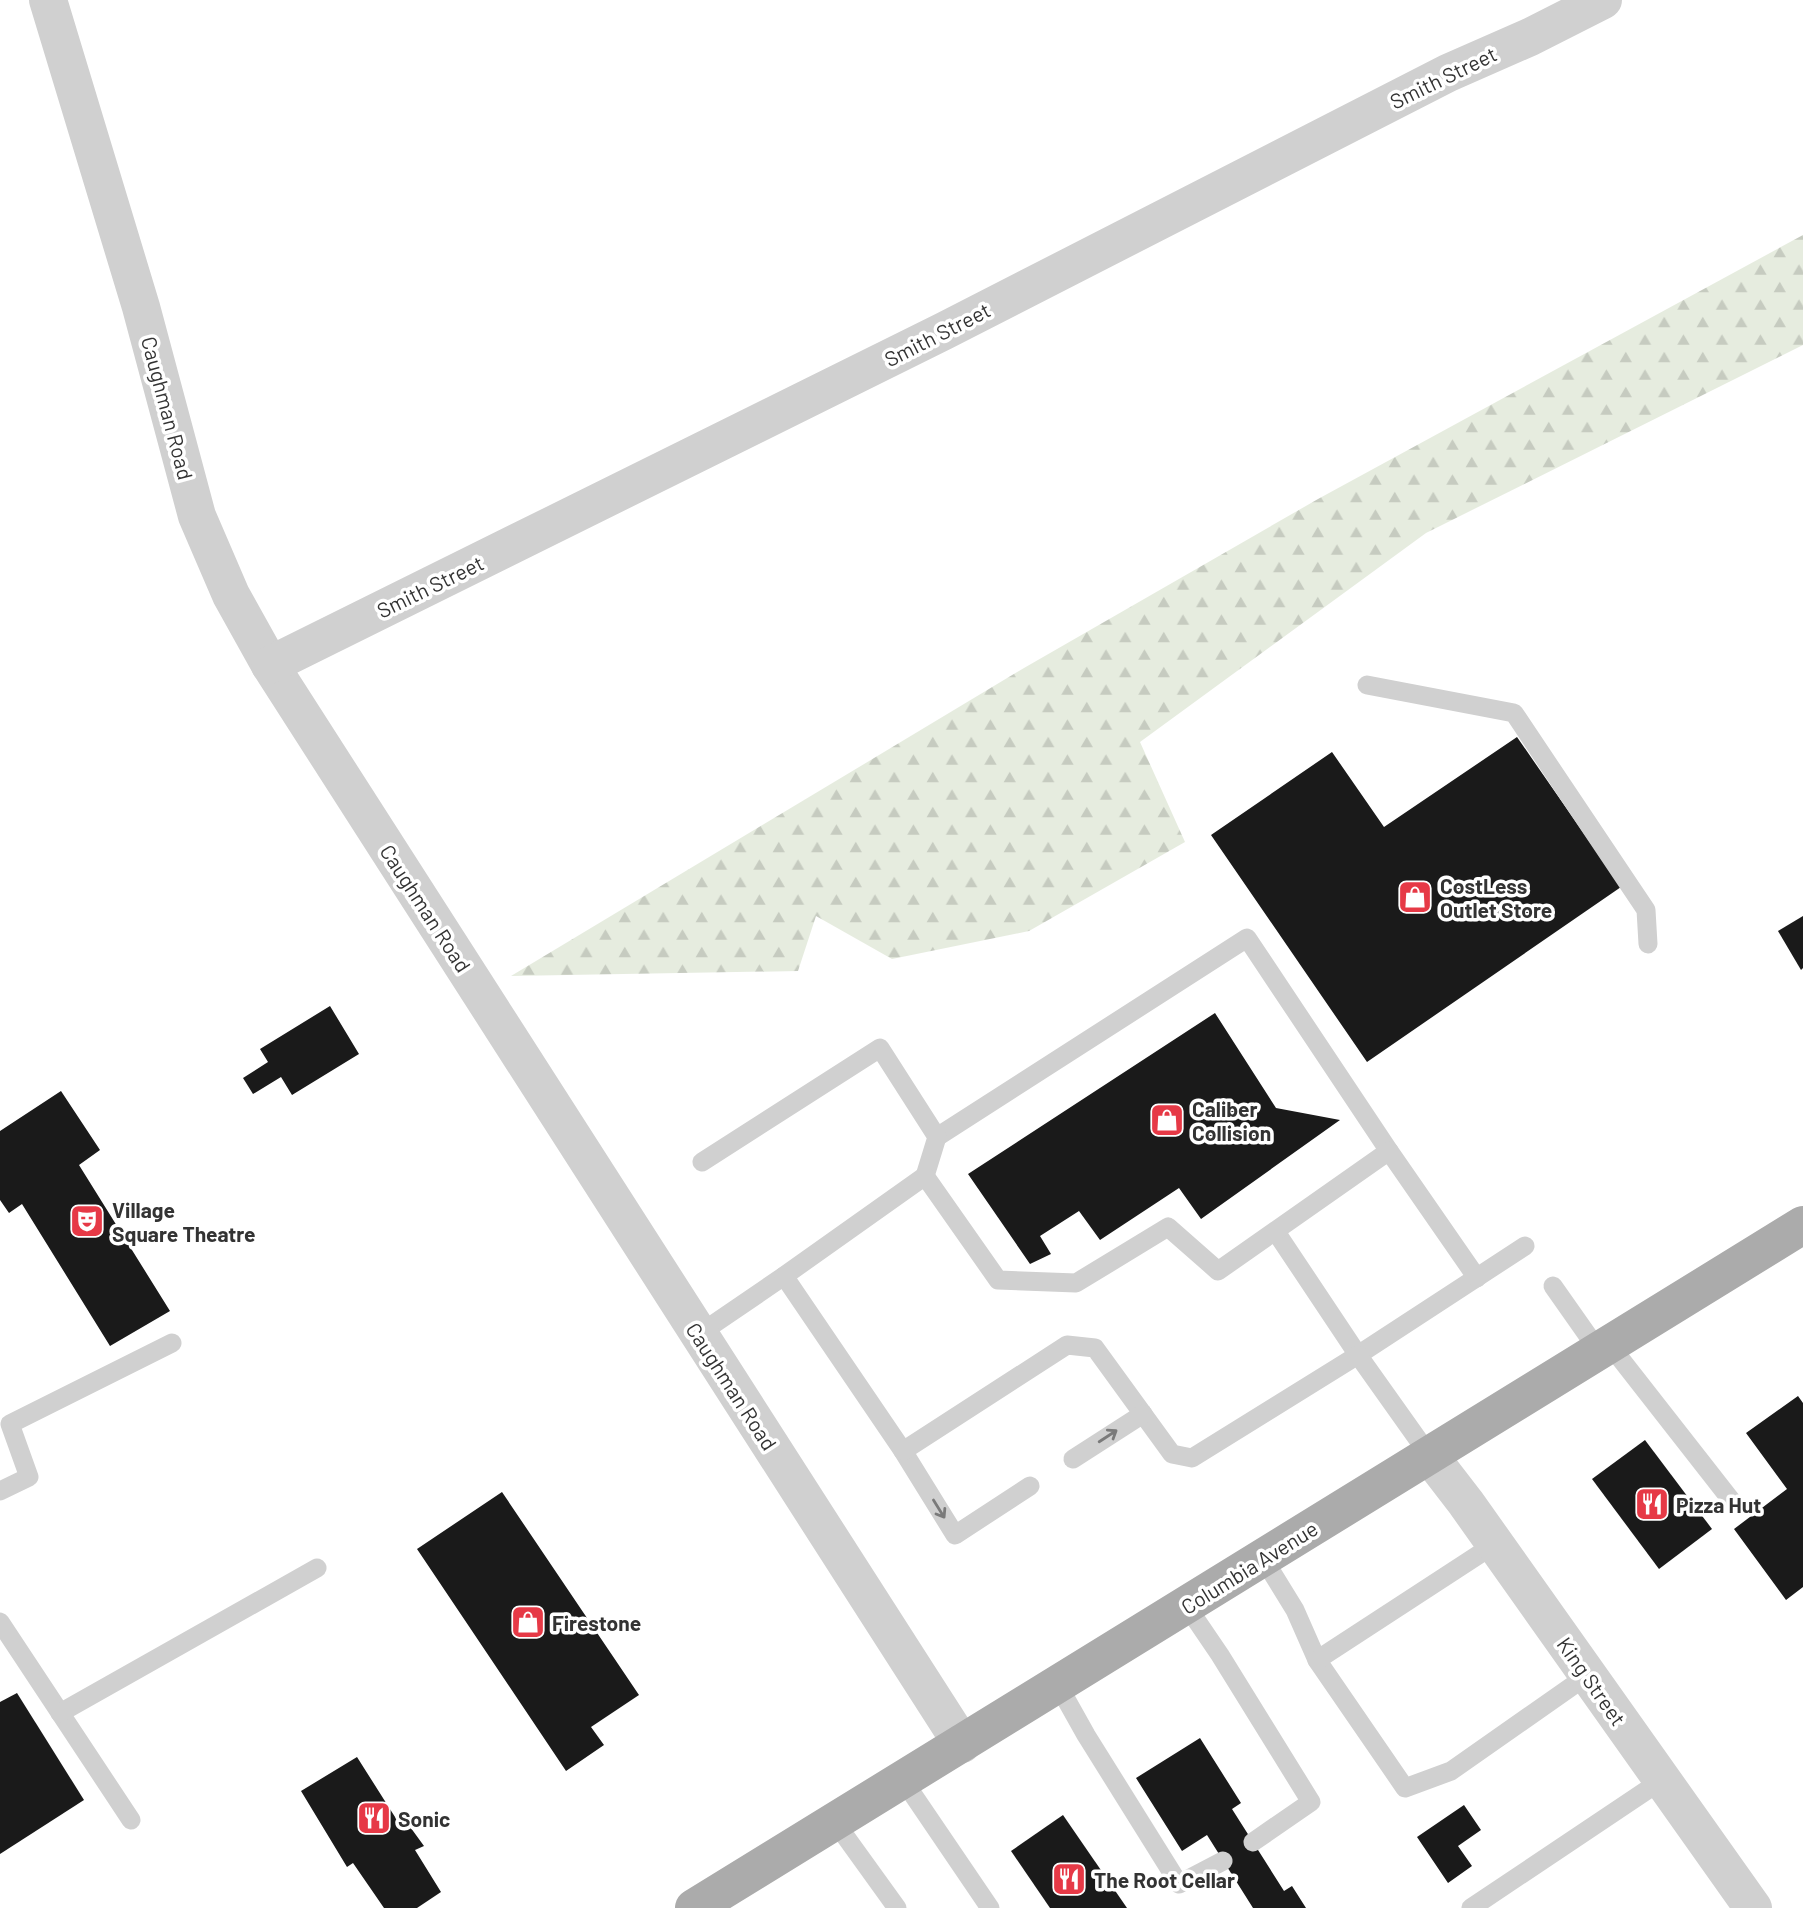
<svg xmlns="http://www.w3.org/2000/svg" width="1803" height="1908" font-family="Barlow,sans-serif">
	<defs>
		<pattern id="forest-firs" width="22" height="20" patternUnits="userSpaceOnUse" patternTransform="scale(1.75)"><rect width="22" height="20" fill="#e6ecdf"/><path d="M5 1l3.5 6h-7zM16 11l3.5 6h-7z" fill="#c6cbc0"/></pattern>
	</defs>
	<rect width="100%" height="100%" fill="#fff"/>
	<polygon fill="url(#forest-firs)" points="1803,235 1803,345 1426,533 1140,742 1185,842 1029,931 892,959 816,916 798,971 511,976 1024,668 1318,499"/>
	<g fill="#1a1a1a">
		<polygon points="1517,737 1621,887 1367,1062 1211,835 1332,752 1384,827"/>
		<polygon points="1803,916 1803,968 1801,970 1778,931"/>
		<polygon points="330,1006 359,1054 292,1095 281,1077 253,1094 243,1078 268,1062 260,1049"/>
		<polygon points="1215,1013 1276,1108 1340,1120 1201,1219 1179,1188 1100,1240 1079,1211 1040,1236 1051,1254 1030,1264 968,1174"/>
		<polygon points="61,1091 100,1150 79,1165 170,1311 110,1346 22,1204 9,1213 0,1200 0,1131"/>
		<polygon points="1798,1396 1803,1403 1803,1587 1786,1600 1734,1529 1787,1489 1746,1433"/>
		<polygon points="1645,1440 1712,1529 1659,1569 1592,1479"/>
		<polygon points="502,1492 639,1695 591,1727 604,1745 566,1771 417,1549"/>
		<polygon points="17,1693 84,1800 0,1854 0,1702"/>
		<polygon points="1200,1738 1241,1803 1232,1809 1284,1891 1292,1886 1306,1908 1253,1908 1207,1835 1182,1851 1136,1778"/>
		<polygon points="357,1757 402,1828 408,1824 424,1846 415,1850 441,1892 417,1908 384,1908 353,1863 347,1867 301,1791"/>
		<polygon points="1464,1805 1481,1830 1458,1846 1472,1866 1448,1883 1417,1837"/>
		<polygon points="1063,1815 1127,1908 1050,1908 1011,1851"/>
	</g>
	<g fill="none" stroke-linecap="round" stroke-linejoin="round">
		<g stroke="#d0d0d0" stroke-width="19">
			<polyline points="1367,685 1514,713 1646,910 1648,944"/>
			<polyline points="937,1137 1247,938 1389,1151"/>
			<polyline points="702,1162 880,1048 937,1137 925,1176"/>
			<polyline points="1276,1232 1358,1355 1525,1246"/>
			<polyline points="1553,1286 1598,1350"/>
			<polyline points="699,1334 784,1276"/>
			<polyline points="1609,1344 1731,1500"/>
			<polyline points="903,1451 955,1535 1030,1486"/>
			<polyline points="1429,1455 1358,1355 1192,1458 1172,1454 1095,1348 1067,1345 903,1451 784,1276 925,1176 998,1280 1076,1283 1168,1227 1218,1271 1389,1151 1477,1278"/>
			<polyline points="1073,1459 1143,1414"/>
			<polyline points="0,1491 29,1477 10,1424 172,1343"/>
			<polyline points="1263,1558 1295,1610 1317,1660 1405,1788 1451,1771 1588,1675"/>
			<polyline points="1186,1605 1220,1655 1311,1802 1253,1842"/>
			<polyline points="0,1622 131,1820"/>
			<polyline points="1317,1660 1495,1544"/>
			<polyline points="1058,1685 1086,1735 1179,1884 1223,1861"/>
			<polyline points="60,1713 317,1568"/>
			<polyline points="903,1780 990,1908"/>
			<polyline points="835,1822 897,1908"/>
			<polyline points="1471,1908 1662,1780"/>
		</g>
		<g stroke="#d0d0d0" stroke-width="38">
			<polyline points="48,0 141,307 197,516 231,595 270,665 962,1744"/>
			<polyline points="270,665 944,331 1448,73 1530,37 1603,0"/>
			<polyline points="1429,1455 1466,1503 1753,1908"/>
		</g>
		<polyline stroke="#ababab" stroke-width="38" points="694,1908 1803,1225"/>
	</g>
	<defs><path id="oneway-shaft" d="M-6 0H5M1.5-3L5.5 0L1.5 3" fill="none" stroke-width="1.6" stroke-linecap="round" stroke-linejoin="round" transform="scale(1.75)"/></defs>
	<g stroke="#7a7a7a">
		<use href="#oneway-shaft" transform="translate(1108 1436) rotate(-33)"/>
		<use href="#oneway-shaft" transform="translate(939 1509) rotate(58)"/>
	</g>
	<defs>
		<g id="shop-square" transform="scale(1.75)"><rect x="-9" y="-9" width="18" height="18" rx="4" fill="#e63946" stroke="#fff"/><path d="M-5-2.5h2.3a2.7 3.5 0 0 1 5.4 0H5L5.5 6h-11ZM-1.5-2.5h3a1.5 2.3 0 0 0-3 0Z" fill="#fff"/></g>
		<g id="theatre-square" transform="scale(1.75)"><rect x="-9" y="-9" width="18" height="18" rx="4" fill="#e63946" stroke="#fff"/><path d="M-5-5.5Q0-4 5-5.5V0Q5 5 0 6Q-5 5-5 0ZM-3.3-2.5H-1v1.5H-3.3ZM1-2.5H3.3v1.5H1ZM-2.8 1Q0 5.5 2.8 1Z" fill="#fff"/></g>
		<g id="restaurant-square" transform="scale(1.75)"><rect x="-9" y="-9" width="18" height="18" rx="4" fill="#e63946" stroke="#fff"/><path d="M-5-6h1v4h1v-4h1v4h1v-4h1v5L-1.5 .5V6h-2V.5L-5-1ZM5-6V6H3V1.5H1.5Q1.5-4 5-6Z" fill="#fff"/></g>
	</defs>
	<g fill-rule="evenodd">
		<use href="#shop-square" x="1415" y="897"/>
		<use href="#shop-square" x="1167" y="1120"/>
		<use href="#theatre-square" x="87" y="1221"/>
		<use href="#restaurant-square" x="1652" y="1504"/>
		<use href="#shop-square" x="528" y="1622"/>
		<use href="#restaurant-square" x="374" y="1818"/>
		<use href="#restaurant-square" x="1069" y="1879"/>
	</g>
	<g text-anchor="middle" dominant-baseline="central" stroke-width="7" stroke-linejoin="round" paint-order="stroke">
		<g font-size="21" fill="#333" stroke="#fff">
			<text transform="translate(1443 77) rotate(-26)">Smith Street</text>
			<text transform="translate(937 334) rotate(-27)">Smith Street</text>
			<text transform="translate(168 408) rotate(75)">Caughman Road</text>
			<text transform="translate(430 586) rotate(-26)">Smith Street</text>
			<text transform="translate(426 908) rotate(57)">Caughman Road</text>
			<text transform="translate(732 1386) rotate(57)">Caughman Road</text>
			<text transform="translate(1249 1567) rotate(-32)">Columbia Avenue</text>
			<text transform="translate(1592 1681) rotate(55)">King Street</text>
		</g>
		<g font-size="21" font-weight="bold" fill="#333" stroke="#fff" text-anchor="start">
			<text x="1440" y="885">CostLess<tspan x="1440" dy="24">Outlet Store</tspan></text>
			<text x="1192" y="1108">Caliber<tspan x="1192" dy="24">Collision</tspan></text>
			<text x="112" y="1209">Village<tspan x="112" dy="24">Square Theatre</tspan></text>
			<text x="1676" y="1504">Pizza Hut</text>
			<text x="552" y="1622">Firestone</text>
			<text x="398" y="1818">Sonic</text>
			<text x="1094" y="1879">The Root Cellar</text>
		</g>
	</g>
</svg>
